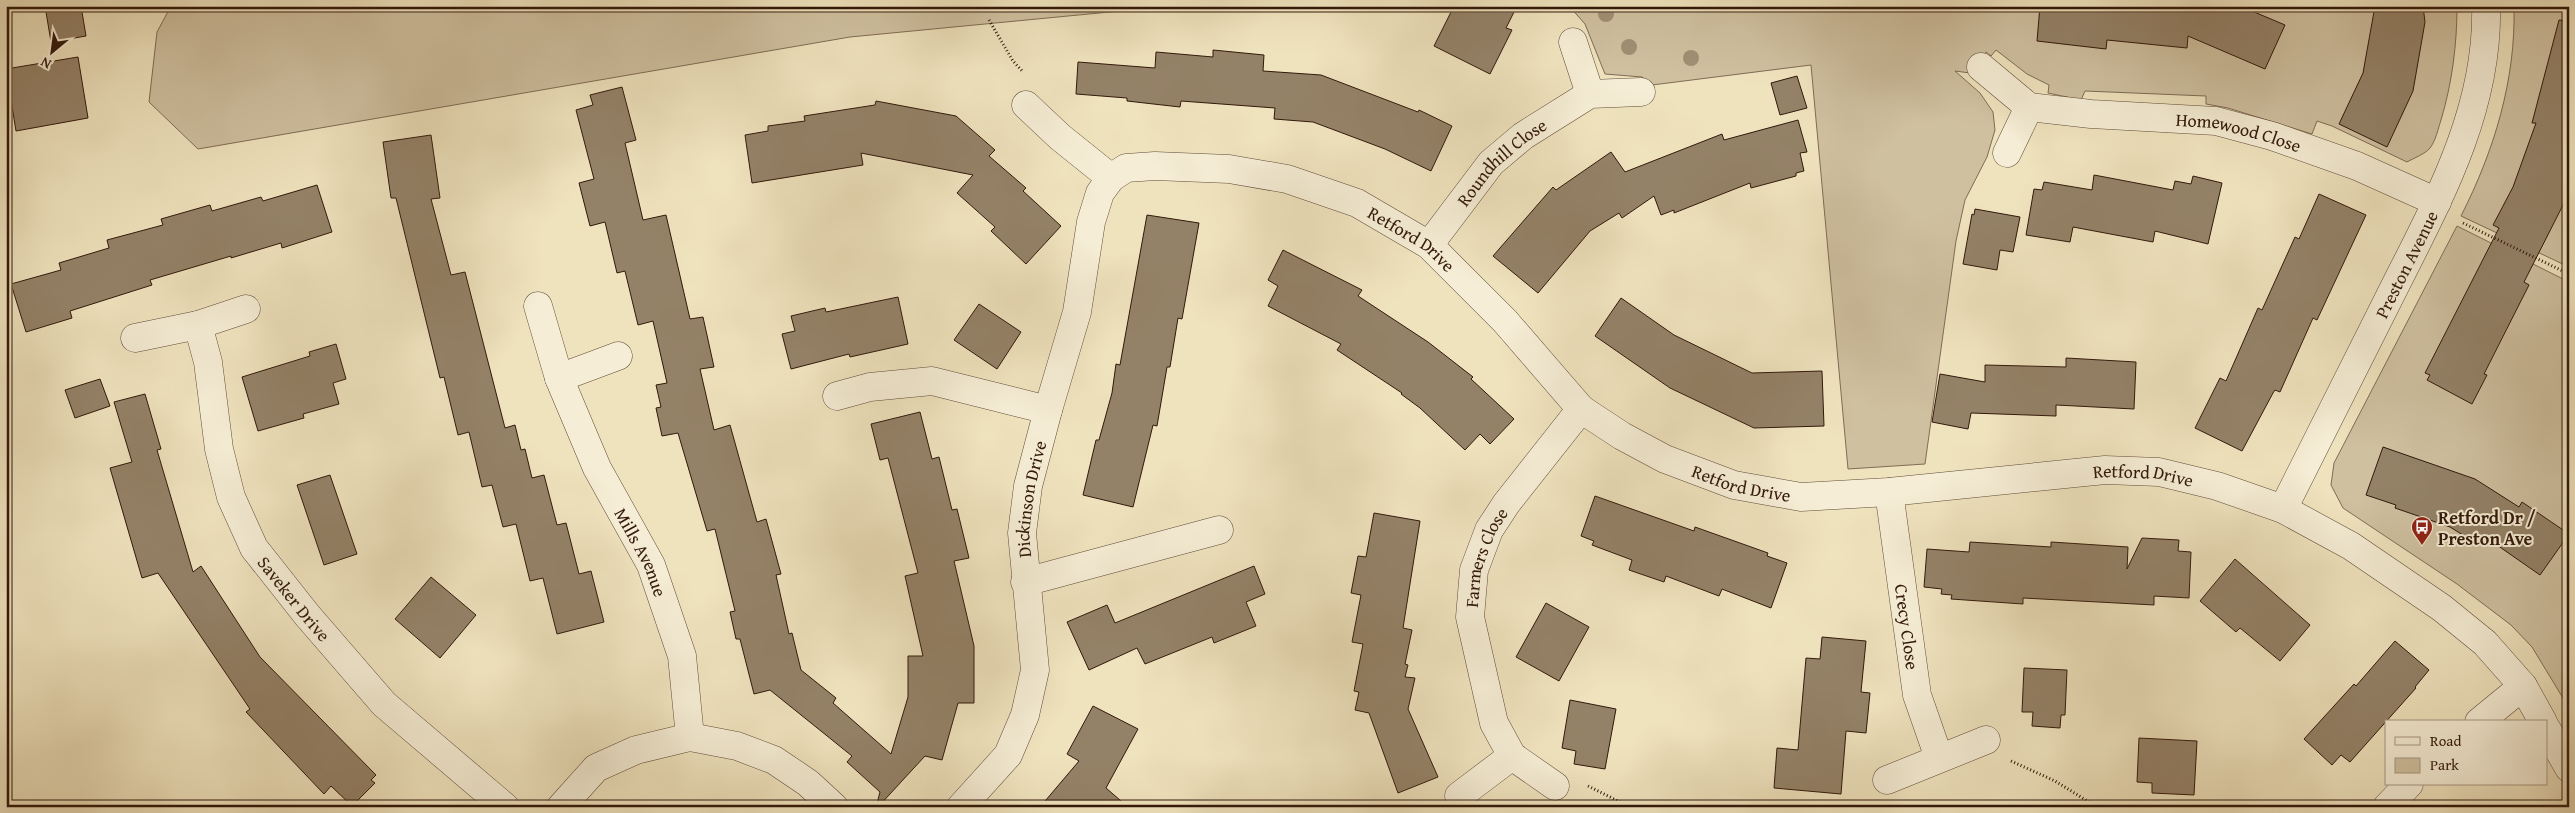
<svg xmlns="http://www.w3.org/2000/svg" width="2575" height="813" font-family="'Gentium Book Plus',serif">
	<rect width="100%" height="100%" fill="#efe3be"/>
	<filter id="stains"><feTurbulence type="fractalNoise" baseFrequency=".004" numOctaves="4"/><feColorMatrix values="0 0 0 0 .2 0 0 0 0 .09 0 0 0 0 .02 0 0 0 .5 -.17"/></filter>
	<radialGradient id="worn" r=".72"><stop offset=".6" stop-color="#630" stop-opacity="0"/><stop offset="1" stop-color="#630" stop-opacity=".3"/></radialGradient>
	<g fill="#cfc0a0" stroke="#806c56">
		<polygon points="171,6 1172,6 850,37 198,149 149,102 157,32"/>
		<path d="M1569,6H2457C2457,45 2452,83 2441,120C2438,129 2436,140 2430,148C2425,154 2414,158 2407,162L2332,126L2317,121L2312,134L2228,108L2206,104V96L2085,91L2081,100L2048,93L2049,85L2027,74L1996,50L1991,56L1986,52L1970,73L1955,71L1980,93L1993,112L1995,130L1987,157L1965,200L1956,241L1925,464L1848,469L1811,65L1652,85L1642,77L1605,74L1585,24Z"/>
		<path d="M2514,6H2569V267L2461,216C2494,151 2516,80 2514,6Z"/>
		<polygon points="2457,226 2569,282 2569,708 2532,647 2511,625 2457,584 2343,508 2331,485 2334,463"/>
	</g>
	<g fill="#948268" stroke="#32180b">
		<polygon points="45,6 81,6 86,36 51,42"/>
		<polygon points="1454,6 1517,6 1506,28 1512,30 1490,74 1434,46"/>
		<polygon points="2040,6 2240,6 2285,25 2265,69 2188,36 2187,48 2107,40 2106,49 2037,41"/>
		<polygon points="2375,6 2423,6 2425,22 2413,91 2387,147 2339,124 2363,73"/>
		<polygon points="2559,20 2569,21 2569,188 2562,207 2524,282 2529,285 2484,374 2487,375 2472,404 2427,380 2430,375 2425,373 2499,228 2493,225 2513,187 2536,123 2532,123"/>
		<polygon points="1213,50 1264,55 1263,71 1321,75 1418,112 1419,110 1452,126 1431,171 1385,149 1313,122 1274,119 1275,108 1181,101 1180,107 1127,101 1127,98 1076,94 1078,62 1155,68 1156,52 1213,57"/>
		<polygon points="78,57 88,118 16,131 6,69"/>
		<polygon points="1797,76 1807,108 1780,115 1771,83"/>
		<polygon points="622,87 636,140 625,143 643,220 666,215 690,319 703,317 714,367 700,369 714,430 730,425 757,522 766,519 781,574 776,575 789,634 792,633 801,670 836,698 833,703 891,754 908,697 908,656 923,656 905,576 918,573 888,458 880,460 871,424 920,412 932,459 939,457 952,510 957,509 969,558 954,561 974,646 974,703 958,703 942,760 925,756 878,807 876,807 880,792 847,762 852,756 770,690 754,694 740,639 736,639 730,612 735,611 715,529 707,531 678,433 662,436 656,408 661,407 656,385 667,383 653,321 638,325 625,271 617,273 605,222 590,226 579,183 594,179 576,110 593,105 590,95"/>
		<polygon points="876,101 956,116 995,150 989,156 1026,188 1023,191 1061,226 1026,264 991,231 995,227 957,193 973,175 861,153 863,165 752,183 745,135 768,131 768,126 805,121 804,116 875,105"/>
		<polygon points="1798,120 1807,152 1800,153 1804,171 1796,173 1796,176 1751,188 1750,183 1674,213 1674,210 1661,215 1654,196 1622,218 1619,213 1590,231 1538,293 1493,256 1553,187 1556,190 1611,152 1625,172 1722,134 1724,140"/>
		<polygon points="431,135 440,198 431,199 451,275 465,272 505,428 515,425 521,450 525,449 532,478 544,475 557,525 566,523 579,574 591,571 604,622 557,634 543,578 530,581 516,524 503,527 492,485 482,487 469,432 458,435 444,377 440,378 396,198 391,198 383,142"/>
		<polygon points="2094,175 2173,190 2175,181 2191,184 2193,176 2222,183 2208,244 2155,231 2153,242 2073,227 2070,242 2026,235 2034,189 2042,190 2044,182 2092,190"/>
		<polygon points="317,185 332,232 282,248 281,243 231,258 231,256 150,280 152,285 70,311 72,318 26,332 11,284 61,270 59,263 109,248 107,240 163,225 161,219 210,205 212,211 261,197 263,201"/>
		<polygon points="2319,194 2366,215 2317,320 2313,318 2280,392 2275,390 2273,393 2242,451 2195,428 2220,378 2226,381 2258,308 2262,310 2295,237 2299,239"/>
		<polygon points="1975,209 2020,217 2013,252 2000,250 1997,270 1963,264 1972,214 1974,215"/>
		<polygon points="1147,215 1199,223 1182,319 1178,318 1170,367 1167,367 1157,426 1153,425 1133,507 1083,495 1096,440 1099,440 1112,393 1116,364 1120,365"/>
		<polygon points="1283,250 1362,290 1358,296 1428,342 1473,377 1471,379 1514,419 1490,444 1480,434 1465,450 1420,408 1401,394 1402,393 1337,350 1341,344 1268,306 1278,286 1268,280"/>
		<polygon points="898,297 908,344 850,357 849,354 791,369 782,334 795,331 791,316 825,308 826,312"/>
		<polygon points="1621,298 1674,335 1752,373 1822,371 1824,426 1754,428 1670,388 1595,336"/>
		<polygon points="979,304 1021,332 997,369 954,340"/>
		<polygon points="336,344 346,379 333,383 339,404 303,414 304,418 258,431 242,377 310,356 309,352"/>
		<polygon points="2066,358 2136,362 2134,409 2056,405 2056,416 1971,413 1968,429 1932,422 1940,374 1985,382 1985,365 2066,367"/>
		<polygon points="100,379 110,406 75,418 65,390"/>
		<polygon points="145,394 161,449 157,450 193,572 201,566 260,657 376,775 371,780 375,783 352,806 331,786 324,794 246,712 250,709 158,573 142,578 110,468 132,462 114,402"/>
		<polygon points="2383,447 2475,479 2519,507 2522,502 2569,534 2540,575 2484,536 2479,545 2450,527 2395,508 2396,505 2366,495"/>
		<polygon points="330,475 357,554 324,565 297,485"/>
		<polygon points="1595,496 1694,531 1695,527 1768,553 1767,556 1787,563 1771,608 1722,589 1719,596 1666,576 1664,582 1629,570 1632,560 1592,545 1594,541 1581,536"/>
		<polygon points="1374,513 1420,521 1403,628 1412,630 1405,664 1408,665 1405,677 1415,678 1408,709 1438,777 1398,793 1369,713 1355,710 1359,692 1354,691 1363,644 1352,642 1361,595 1351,593 1358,556 1366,557"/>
		<polygon points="2142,538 2179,540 2178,551 2191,552 2189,598 2154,596 2154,605 2023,598 2023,604 1951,599 1952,595 1941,594 1942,589 1924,587 1927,549 1969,552 1970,542 2051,547 2051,542 2128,547 2127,569"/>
		<polygon points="2235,559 2310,625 2280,661 2240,628 2236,632 2200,601"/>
		<polygon points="1254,566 1265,594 1246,602 1256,626 1214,643 1212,637 1145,664 1137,648 1089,670 1067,622 1107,605 1115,623"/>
		<polygon points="431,577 476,615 440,658 395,619"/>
		<polygon points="1546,603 1589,627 1559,681 1516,657"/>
		<polygon points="1822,637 1866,641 1861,692 1870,693 1866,733 1846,731 1841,794 1774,788 1777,748 1798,750 1806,658 1820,659"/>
		<polygon points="2395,641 2429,670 2415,687 2416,688 2350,762 2341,755 2332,765 2304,739 2354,684 2356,686"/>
		<polygon points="2024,668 2067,670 2065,715 2061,715 2060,728 2032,726 2033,712 2022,712"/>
		<polygon points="1570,700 1616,709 1605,769 1574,764 1576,751 1562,748"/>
		<polygon points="1093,706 1138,729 1106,788 1128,807 1040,807 1079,761 1067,754"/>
		<polygon points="2139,738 2197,741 2194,795 2152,793 2152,783 2137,782"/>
	</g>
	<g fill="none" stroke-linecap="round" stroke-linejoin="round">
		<g stroke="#614b38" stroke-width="29">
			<g id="minor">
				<polyline points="1573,42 1590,94"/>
				<path id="s1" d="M1981,67L2029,107L2091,114L2216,121L2272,136L2357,166L2437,202"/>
				<polyline points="1026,105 1060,137 1111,178"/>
				<polyline points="2007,153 2029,107"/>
				<path id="s2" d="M1429,245L1491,163L1523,136L1590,94L1641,92"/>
				<path id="s3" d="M538,306L559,378L597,468L651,565L682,656L690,737"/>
				<path id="s4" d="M198,325L208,362L219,449L231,497L254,548L307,615L384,704L505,807"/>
				<polyline points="135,338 198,325 246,309"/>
				<polyline points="559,378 618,356"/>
				<polyline points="837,396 870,387 932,381 1048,410"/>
				<path id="s5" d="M1889,492L1917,695L1939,758"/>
				<path id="s6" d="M2283,509C2318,439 2354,369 2389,298C2435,206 2489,112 2486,6"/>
				<polyline points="1025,582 1219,530"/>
				<polyline points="2479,722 2523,686"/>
				<polyline points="2546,728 2569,768"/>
				<polyline points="1887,780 1986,740"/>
				<path id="s7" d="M1555,786L1512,756L1494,723L1470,617L1474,570L1489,530L1506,504L1581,409"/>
				<polyline points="1459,796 1512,756"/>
				<polyline points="561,807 596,768 636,750 690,737 737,746 774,760 808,783 834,807"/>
				<path id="s8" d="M961,807L1008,755L1025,715L1035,670L1022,533L1028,486L1048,410L1077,312L1091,222L1100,193L1111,178L1126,168L1155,166L1229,169L1287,179L1357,203L1429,245L1505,321L1581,409L1622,436L1665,459L1734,485L1801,497L1889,492L2105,470L2159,472L2217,486L2283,509L2351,546L2442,608L2485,643L2523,686L2543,722"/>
				<polyline points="2387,807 2409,784"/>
			</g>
		</g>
		<g stroke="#32180b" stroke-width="3" stroke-dasharray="1 2.5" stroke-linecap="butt">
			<polyline points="989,20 1013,61 1023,72"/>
			<polyline points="2463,223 2569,274"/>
			<polyline points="2011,761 2055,781 2097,807"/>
			<polyline points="1588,786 1622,803 1648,807"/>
		</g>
		<use href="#minor" stroke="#f5edd5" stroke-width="28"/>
	</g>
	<g fill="#a18f74">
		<circle cx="1606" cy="14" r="8"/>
		<circle cx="1629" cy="47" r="8"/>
		<circle cx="1691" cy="58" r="8"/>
	</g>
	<defs>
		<g id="bus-pin" transform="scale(1.125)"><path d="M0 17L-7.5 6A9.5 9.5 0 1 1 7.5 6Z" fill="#8f2418" stroke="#f5edd5"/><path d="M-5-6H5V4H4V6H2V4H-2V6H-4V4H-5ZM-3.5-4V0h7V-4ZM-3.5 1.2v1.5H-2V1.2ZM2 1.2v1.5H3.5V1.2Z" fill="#fff"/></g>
	</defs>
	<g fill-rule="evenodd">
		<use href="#bus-pin" x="2422" y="527"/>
	</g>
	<g text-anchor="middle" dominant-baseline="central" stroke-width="4" stroke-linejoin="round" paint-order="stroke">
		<g font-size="18" fill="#32180b" stroke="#f5edd5">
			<text stroke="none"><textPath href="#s1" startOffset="274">Homewood Close</textPath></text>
			<text stroke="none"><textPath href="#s2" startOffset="111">Roundhill Close</textPath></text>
			<text stroke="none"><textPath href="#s8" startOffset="985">Retford Drive</textPath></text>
			<text stroke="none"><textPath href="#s6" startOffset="274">Preston Avenue</textPath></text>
			<text stroke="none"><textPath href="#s8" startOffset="1810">Retford Drive</textPath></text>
			<text stroke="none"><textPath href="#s8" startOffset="1405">Retford Drive</textPath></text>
			<text stroke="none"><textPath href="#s8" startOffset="332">Dickinson Drive</textPath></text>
			<text stroke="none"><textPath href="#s3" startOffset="268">Mills Avenue</textPath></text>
			<text stroke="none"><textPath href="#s7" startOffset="261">Farmers Close</textPath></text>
			<text stroke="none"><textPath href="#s4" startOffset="296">Saveker Drive</textPath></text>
			<text stroke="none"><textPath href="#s5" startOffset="136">Crecy Close</textPath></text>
		</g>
		<g font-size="18" font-weight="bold" fill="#32180b" stroke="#f5edd5" text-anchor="start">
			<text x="2438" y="517">Retford Dr /<tspan x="2438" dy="21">Preston Ave</tspan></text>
		</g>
	</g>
	<rect width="2575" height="813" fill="none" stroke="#efe3be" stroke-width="25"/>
	<rect x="8" y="8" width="2560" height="798" fill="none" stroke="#32180b" stroke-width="2.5"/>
	<rect x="12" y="12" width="2550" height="788" fill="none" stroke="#32180b"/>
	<rect x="2385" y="720" width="162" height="65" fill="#f5edd5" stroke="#a79884"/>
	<rect x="2395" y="737" width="25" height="8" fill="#f5edd5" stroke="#a79884"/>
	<text x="2430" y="746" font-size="15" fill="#32180b">Road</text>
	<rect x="2395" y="758" width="25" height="15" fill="#cfc0a0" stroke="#a79884"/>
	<text x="2430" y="770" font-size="15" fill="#32180b">Park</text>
	<g transform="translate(52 52) rotate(209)" stroke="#f5edd5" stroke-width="4" paint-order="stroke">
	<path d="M0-4L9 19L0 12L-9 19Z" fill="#32180b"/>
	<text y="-8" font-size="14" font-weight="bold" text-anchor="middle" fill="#32180b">N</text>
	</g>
	<rect width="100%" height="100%" filter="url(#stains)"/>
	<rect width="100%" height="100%" fill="url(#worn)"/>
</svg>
